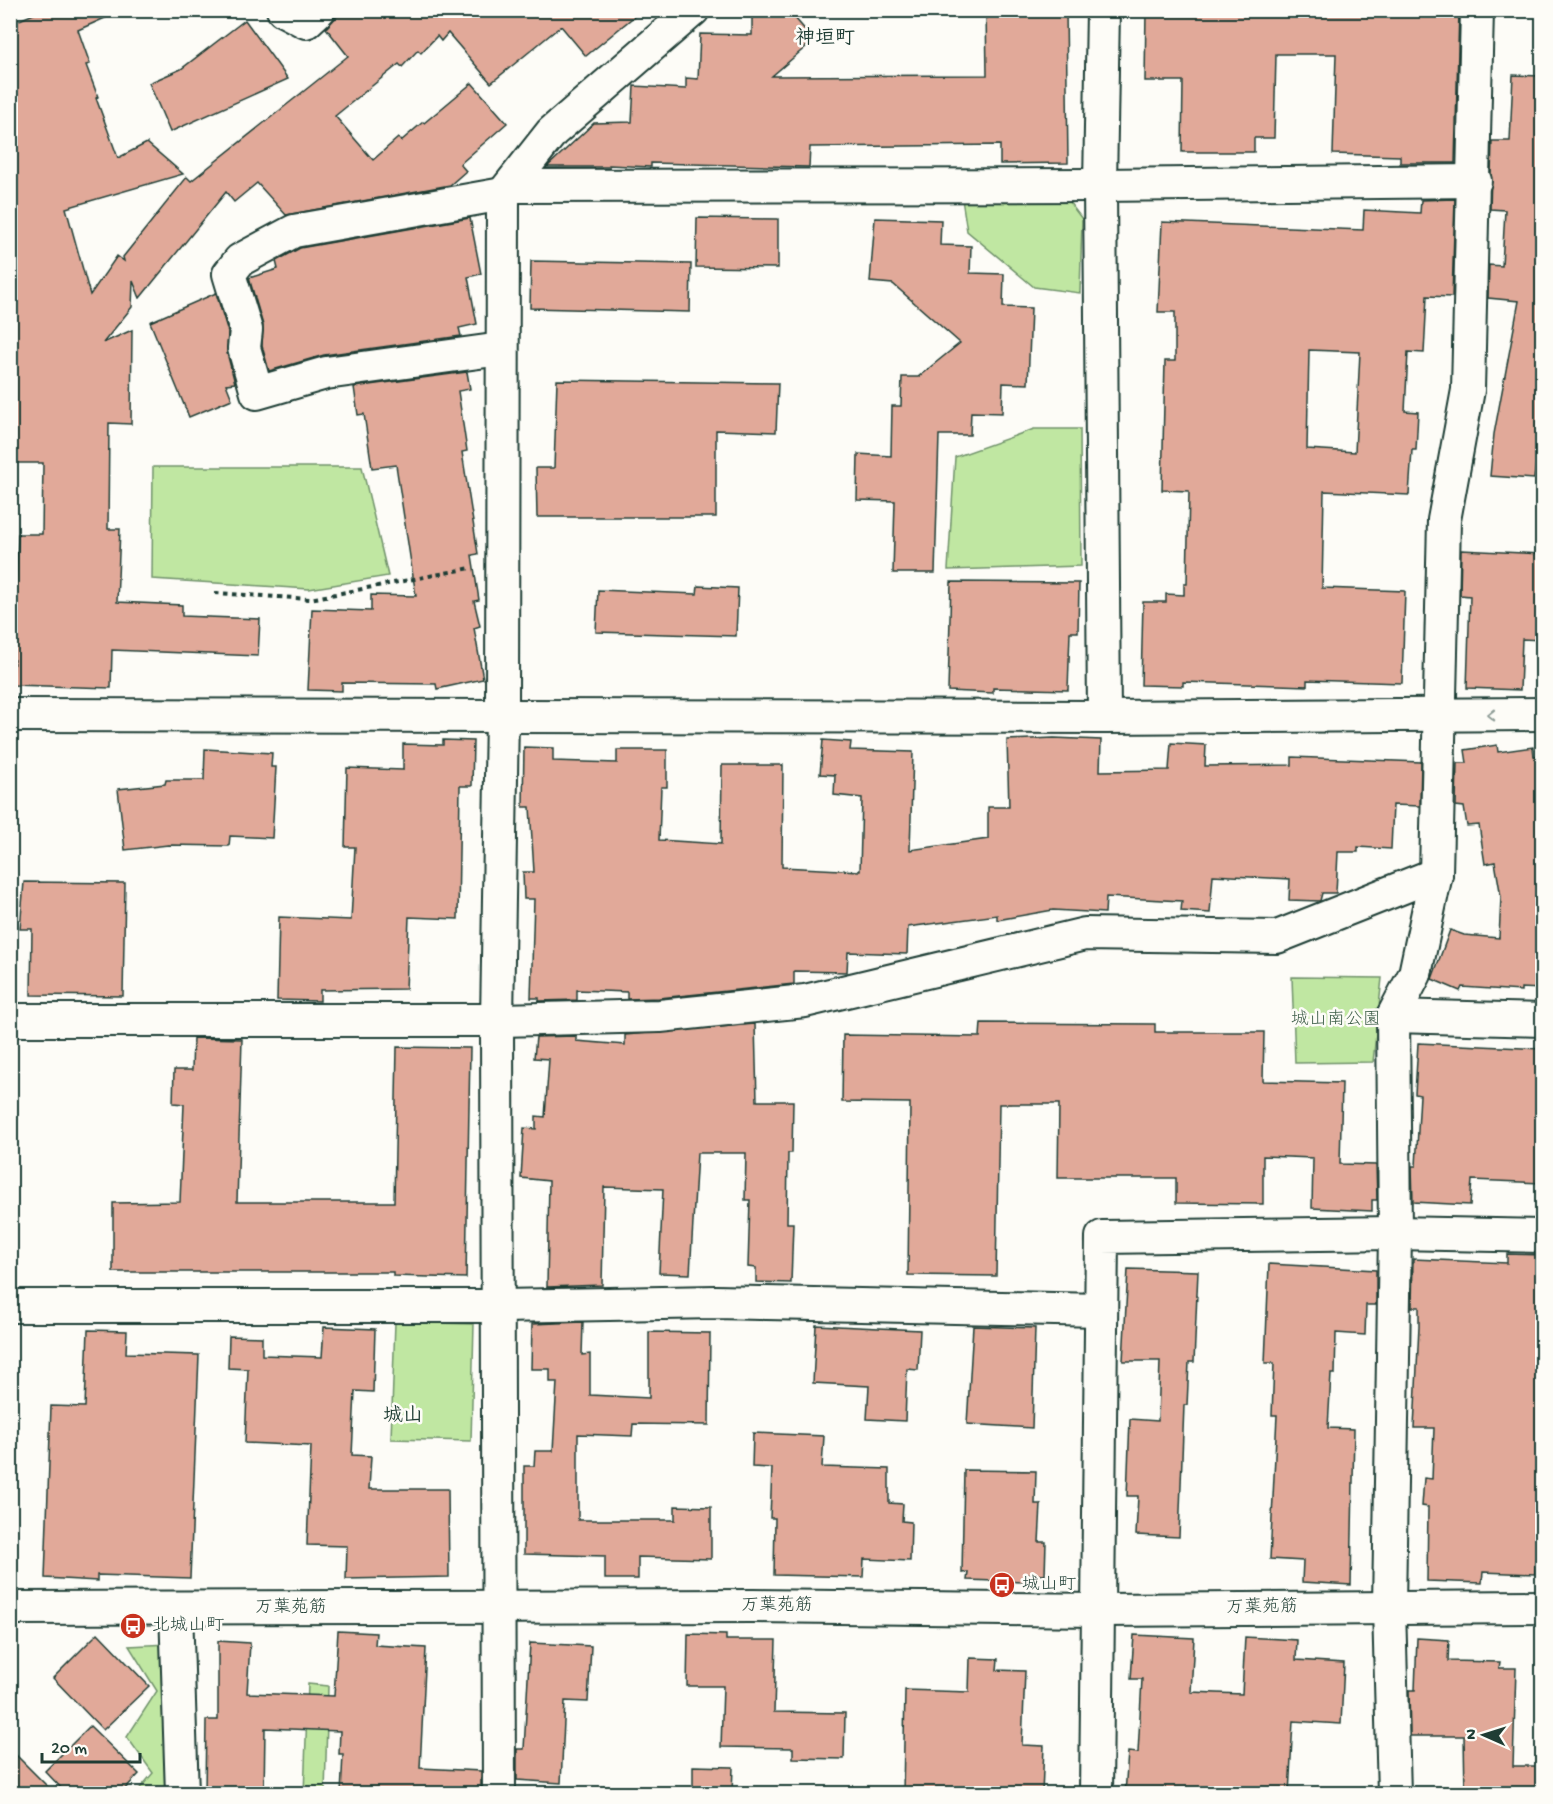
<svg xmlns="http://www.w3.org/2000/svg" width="1553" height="1804" font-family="'Gochi Hand','Klee One',sans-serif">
	<rect width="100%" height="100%" fill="#fdfcf7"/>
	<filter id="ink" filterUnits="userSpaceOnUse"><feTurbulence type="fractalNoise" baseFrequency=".0167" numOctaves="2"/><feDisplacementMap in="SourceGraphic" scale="12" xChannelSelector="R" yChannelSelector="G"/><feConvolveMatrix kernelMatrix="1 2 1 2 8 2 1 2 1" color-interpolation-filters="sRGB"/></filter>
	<g filter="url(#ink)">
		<g fill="#c0e7a2" stroke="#70926b" stroke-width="1.5">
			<polygon points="1066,198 1082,219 1080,293 1034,287 967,231 962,199"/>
			<polygon points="1034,429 1080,429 1081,566 948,570 955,457"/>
			<polygon points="153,467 362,467 388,576 309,589 152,579"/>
			<polygon points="1292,977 1382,978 1373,1062 1295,1063"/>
			<polygon points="395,1322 474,1324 471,1441 391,1439"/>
			<polygon points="168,1644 166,1793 136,1793 153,1773 127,1737 157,1691 129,1646"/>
			<polygon points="308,1684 328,1686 325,1793 304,1794"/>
		</g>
		<g fill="#e1a999" stroke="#1f3d34" stroke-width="1.5" fill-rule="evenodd">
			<polygon points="43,10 123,10 78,30 90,64 86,65 98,97 96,98 118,158 147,143 183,174 66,208 90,295 117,256 124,261 123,257 187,177 191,181 348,56 326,28 343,10 642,10 586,56 561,26 491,83 448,33 441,41 437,36 421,53 418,50 402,67 399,64 335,116 373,160 398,138 401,141 423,122 424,123 472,83 507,123 460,164 466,171 450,185 286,215 257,183 234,202 226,192 140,298 133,281 132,307 103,343 132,330 131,424 109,423 108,529 120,529 117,602 182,605 182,616 260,619 258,656 112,650 111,688 13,685 18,534 42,534 43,463 10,463 13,167 10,167 10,24"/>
			<polygon points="752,10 788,10 814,40 772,76 987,75 986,10 1066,10 1068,163 1000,164 1000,145 810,147 809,167 651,163 651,167 609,165 609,167 547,167 594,123 632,122 634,86 686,89 686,78 698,79 700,34 752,35"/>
			<polygon points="1146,10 1459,10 1455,163 1400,163 1400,156 1333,154 1336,54 1276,54 1274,138 1254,138 1254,152 1182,152 1183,81 1145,81"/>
			<polygon points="245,20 288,79 170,132 149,83 181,69"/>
			<polygon points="1513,75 1542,76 1542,463 1536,462 1534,479 1490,476 1494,434 1519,301 1488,298 1489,265 1502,266 1505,210 1490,209 1492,141 1510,141"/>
			<path d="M1455,199L1452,297L1427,296L1424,353L1408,352L1405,411L1418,412L1416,450H1412L1409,495L1324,491L1322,588L1405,591L1402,683L1307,680V686L1183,682V686L1141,685L1143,602H1166V594L1184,595V584H1187L1189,491L1162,490L1165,361H1175V312H1158L1162,222L1363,230L1364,210L1420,213L1421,200ZM1309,350L1360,352L1355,452L1307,449Z"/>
			<polygon points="470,218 481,274 468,277 477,324 459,328 461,336 324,355 269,371 262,346 263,325 249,278 278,269 276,261 300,248"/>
			<polygon points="697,218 778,219 778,268 696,267"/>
			<polygon points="875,218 941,220 940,245 971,246 970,273 1004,274 1003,307 1031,308 1028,384 1003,383 1002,413 971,412 970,435 939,435 935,573 893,573 895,501 857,500 858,454 891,456 892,406 901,406 902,377 918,377 960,343 893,284 870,282"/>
			<polygon points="531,261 691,264 690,312 530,308"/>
			<polygon points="216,293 228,332 227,353 235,383 226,384 232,399 189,417 150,322"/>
			<polygon points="467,372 470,389 458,391 467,451 462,452 478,554 472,555 479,600 474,601 480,626 474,628 483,679 437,689 436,684 342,683 342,691 308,690 312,609 371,611 371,595 416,596 396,465 372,468 364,414 358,415 354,387"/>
			<polygon points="557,380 778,383 776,432 716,430 716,517 537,517 536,468 554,468"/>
			<polygon points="1461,550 1542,554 1542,640 1522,639 1520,690 1467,688 1470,596 1460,595"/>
			<polygon points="951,582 1079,583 1078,632 1070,632 1068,690 993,688 993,693 948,691"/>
			<polygon points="698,586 738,588 736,636 596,632 598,590 697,594"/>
			<polygon points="1054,738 1101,740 1100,771 1169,770 1171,743 1206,745 1205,766 1292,765 1292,757 1421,762 1420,806 1393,805 1391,849 1358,847 1358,852 1338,852 1336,893 1322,893 1320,901 1289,900 1290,879 1213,875 1210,913 1181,911 1182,901 1106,897 1105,913 1053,910 997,920 997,915 908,927 907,954 848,952 847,972 794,971 794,984 659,998 627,999 627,992 577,990 577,1000 539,1001 539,998 531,998 534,899 524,899 523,872 534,872 530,807 523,807 524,747 553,748 553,761 617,763 617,750 667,750 667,787 661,787 659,840 721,844 722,765 783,765 782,867 860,871 862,798 834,795 835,775 820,774 823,740 851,742 850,750 913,752 910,850 988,839 988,807 1009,807 1007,740"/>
			<polygon points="443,740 473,741 472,786 460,786 458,919 409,917 406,989 320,990 320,1001 277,1000 279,917 351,920 355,847 345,847 347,768 403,770 403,744 443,745"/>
			<polygon points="1497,745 1498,752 1533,747 1534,756 1542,755 1542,989 1521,988 1521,991 1462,987 1460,991 1432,979 1450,930 1464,935 1499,938 1501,897 1495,862 1485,864 1479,825 1467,826 1464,807 1456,806 1457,763 1467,763 1465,750"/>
			<polygon points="205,749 272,753 271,767 276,767 272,838 230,836 229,846 168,845 125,850 118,789 165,784 166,780 204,780"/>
			<polygon points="24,882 125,883 123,996 31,995 32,929 20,929"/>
			<polygon points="981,1023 1155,1024 1155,1032 1264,1032 1263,1081 1342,1083 1340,1164 1376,1165 1377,1200 1372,1200 1372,1211 1312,1208 1313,1158 1263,1156 1263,1204 1176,1203 1176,1178 1058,1178 1059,1104 999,1104 996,1276 908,1275 910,1103 842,1102 843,1035 980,1037"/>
			<polygon points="755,1024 757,1101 793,1101 792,1153 788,1153 787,1223 793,1223 791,1283 756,1282 756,1268 748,1267 750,1200 745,1200 746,1153 697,1153 690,1274 659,1273 663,1189 604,1187 602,1285 547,1287 549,1181 521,1178 524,1128 536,1129 536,1116 545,1117 549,1059 534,1058 536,1037 576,1036 576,1041 625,1045 625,1035"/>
			<polygon points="193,1038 242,1039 237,1202 394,1202 397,1047 470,1048 466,1278 393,1276 393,1272 113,1272 113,1203 180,1202 184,1104 173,1103 174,1070 192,1070"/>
			<polygon points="1418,1043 1542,1049 1542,1183 1472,1180 1470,1205 1413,1202 1412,1166 1416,1166 1420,1095 1415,1094"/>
			<polygon points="1507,1254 1542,1255 1542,1507 1538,1507 1535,1574 1483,1572 1482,1583 1427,1581 1428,1507 1422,1506 1424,1478 1432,1479 1434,1428 1414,1428 1419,1327 1419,1307 1412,1307 1413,1259 1507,1263"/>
			<polygon points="1269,1264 1376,1270 1376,1305 1366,1305 1365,1335 1336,1333 1335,1374 1331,1374 1328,1428 1354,1429 1351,1585 1302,1582 1303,1561 1270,1559 1277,1415 1272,1415 1274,1363 1265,1363"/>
			<polygon points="1128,1269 1198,1271 1194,1362 1189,1362 1187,1405 1184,1405 1179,1537 1136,1535 1138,1496 1127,1496 1130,1419 1158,1421 1160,1361 1123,1361"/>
			<polygon points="583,1322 582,1355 590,1354 590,1395 649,1398 649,1332 710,1333 709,1425 633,1424 632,1436 578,1434 578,1520 675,1520 675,1506 711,1507 711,1559 638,1557 638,1579 605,1579 605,1556 524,1554 524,1466 534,1466 535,1451 553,1451 557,1382 550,1382 550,1369 531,1369 532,1324"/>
			<polygon points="816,1325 920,1330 918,1370 907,1369 905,1421 867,1419 869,1386 813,1383"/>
			<polygon points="973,1326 1035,1328 1032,1428 967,1424"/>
			<polygon points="324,1327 375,1329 373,1392 355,1391 352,1455 371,1456 369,1489 448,1489 449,1577 346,1579 347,1546 307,1545 311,1446 245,1443 248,1369 228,1368 229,1336 262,1337 262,1355 322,1357"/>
			<polygon points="88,1330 127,1331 126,1353 199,1355 190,1578 97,1575 97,1581 45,1578 51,1406 85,1407"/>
			<polygon points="753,1433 824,1436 822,1467 889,1469 889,1503 903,1504 902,1521 911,1522 910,1561 864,1559 863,1577 774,1575 775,1518 770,1518 772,1468 752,1467"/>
			<polygon points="964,1470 1036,1471 1035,1504 1041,1504 1039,1542 1046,1542 1045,1575 1024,1574 1024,1582 967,1580 968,1572 962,1573"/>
			<polygon points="338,1631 376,1633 375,1645 426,1648 420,1768 481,1771 481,1794 341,1794 343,1754 339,1754 340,1731 265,1728 264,1794 205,1794 206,1720 218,1720 218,1641 250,1643 247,1693 334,1696"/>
			<polygon points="98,1633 149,1686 103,1730 53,1678"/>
			<polygon points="688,1634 726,1635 726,1640 776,1640 774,1712 845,1713 844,1759 793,1758 793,1748 721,1747 723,1686 687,1686"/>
			<polygon points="1134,1635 1194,1638 1191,1692 1242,1694 1245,1637 1297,1640 1296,1660 1344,1663 1341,1724 1293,1721 1289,1794 1125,1794 1128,1752 1138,1753 1142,1679 1131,1679"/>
			<polygon points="1417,1638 1449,1640 1448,1661 1500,1662 1499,1668 1516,1668 1513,1766 1537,1766 1537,1794 1465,1794 1464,1736 1410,1736 1409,1690 1415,1690"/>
			<polygon points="530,1643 591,1646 588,1702 565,1701 561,1783 517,1780 517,1749 524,1749"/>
			<polygon points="970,1658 998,1659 997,1670 1025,1671 1022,1745 1044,1746 1042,1794 903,1794 905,1690 969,1692"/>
			<polygon points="90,1726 139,1774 120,1794 67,1794 45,1771"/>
			<polygon points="10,1749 55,1794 10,1794"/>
			<polygon points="693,1766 733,1767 732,1794 693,1794"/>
		</g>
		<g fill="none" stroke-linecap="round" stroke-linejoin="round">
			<g stroke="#1f3d34" stroke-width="36">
				<g id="minor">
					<polyline points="283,10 306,22 319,10"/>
					<polyline points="1103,10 1100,185 1104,717"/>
					<polyline points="511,186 1100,185 1475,181"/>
					<polyline points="501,349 326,373 257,393 244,348 246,330 229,274 240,260 294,231 503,194"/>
					<polyline points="10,715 1104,717 1542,714"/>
					<polyline points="1393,1016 1542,1020"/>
					<polyline points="10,1020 497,1020 660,1016 805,1001 1085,934 1277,937 1436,874"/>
					<polyline points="10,1306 500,1306 716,1302 1101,1310"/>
					<polyline points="10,1608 753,1606 1099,1610 1542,1607"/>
					<polyline points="176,1609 182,1794"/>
					<polyline points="499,1794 497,1020 502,716 503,194 552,132 693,10"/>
					<polyline points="1096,1794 1102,1237 1395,1233 1542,1236"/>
					<polyline points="1394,1794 1389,1607 1395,1233 1393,1016 1415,974 1436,874 1444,520 1468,390 1477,10"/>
				</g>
			</g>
			<polyline stroke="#1f3d34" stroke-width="4" stroke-dasharray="4.5 4.5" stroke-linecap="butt" points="215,593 310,599 471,568"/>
			<use href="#minor" stroke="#fdfcf7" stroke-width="32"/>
		</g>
		<defs><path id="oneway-chevron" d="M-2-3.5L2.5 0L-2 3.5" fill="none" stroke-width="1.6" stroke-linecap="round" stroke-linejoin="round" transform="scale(1.5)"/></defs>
		<use stroke="#8e9c96" href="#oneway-chevron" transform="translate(1491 715) rotate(179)"/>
	</g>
	<defs>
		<g id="bus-disc" transform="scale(1.35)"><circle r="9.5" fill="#c8321e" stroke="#fdfcf7"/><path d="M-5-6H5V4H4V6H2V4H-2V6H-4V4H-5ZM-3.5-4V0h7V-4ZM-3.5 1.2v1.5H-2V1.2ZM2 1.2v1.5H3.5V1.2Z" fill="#fff"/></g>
	</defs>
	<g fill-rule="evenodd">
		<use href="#bus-disc" x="1002" y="1585"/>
		<use href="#bus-disc" x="133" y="1626"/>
	</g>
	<g text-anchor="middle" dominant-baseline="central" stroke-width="5" stroke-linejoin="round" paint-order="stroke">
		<g font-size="18" fill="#3f5f4a" stroke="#fdfcf7">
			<text x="1336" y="1020">城山南公園</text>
		</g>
		<g font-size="18" fill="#1f3d34" stroke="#fdfcf7" text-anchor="start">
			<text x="1022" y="1585">城山町</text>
			<text x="152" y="1626">北城山町</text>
		</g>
		<g font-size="18" fill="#1f3d34" stroke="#fdfcf7">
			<text x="777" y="1606">万葉苑筋</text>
			<text x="291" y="1608">万葉苑筋</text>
			<text transform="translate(1262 1608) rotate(-1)">万葉苑筋</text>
		</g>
		<g font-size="20" font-weight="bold" fill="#1f3d34" stroke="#fdfcf7">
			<text x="825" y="39">神垣町</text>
			<text x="403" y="1417">城山</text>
		</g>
	</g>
	<rect width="1553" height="1804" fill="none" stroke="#fdfcf7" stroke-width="36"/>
	<rect x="18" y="18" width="1517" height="1768" fill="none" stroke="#1f3d34" stroke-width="2" filter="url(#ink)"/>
	<g transform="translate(1484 1735) rotate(273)" stroke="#fdfcf7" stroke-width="4.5" paint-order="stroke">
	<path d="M0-4.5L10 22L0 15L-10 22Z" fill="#1f3d34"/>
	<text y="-9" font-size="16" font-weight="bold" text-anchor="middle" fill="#1f3d34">N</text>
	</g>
	<path d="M42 1753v9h98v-9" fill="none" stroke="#1f3d34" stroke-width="3"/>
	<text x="51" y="1753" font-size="18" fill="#1f3d34" stroke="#fdfcf7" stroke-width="4.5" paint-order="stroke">20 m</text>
</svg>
